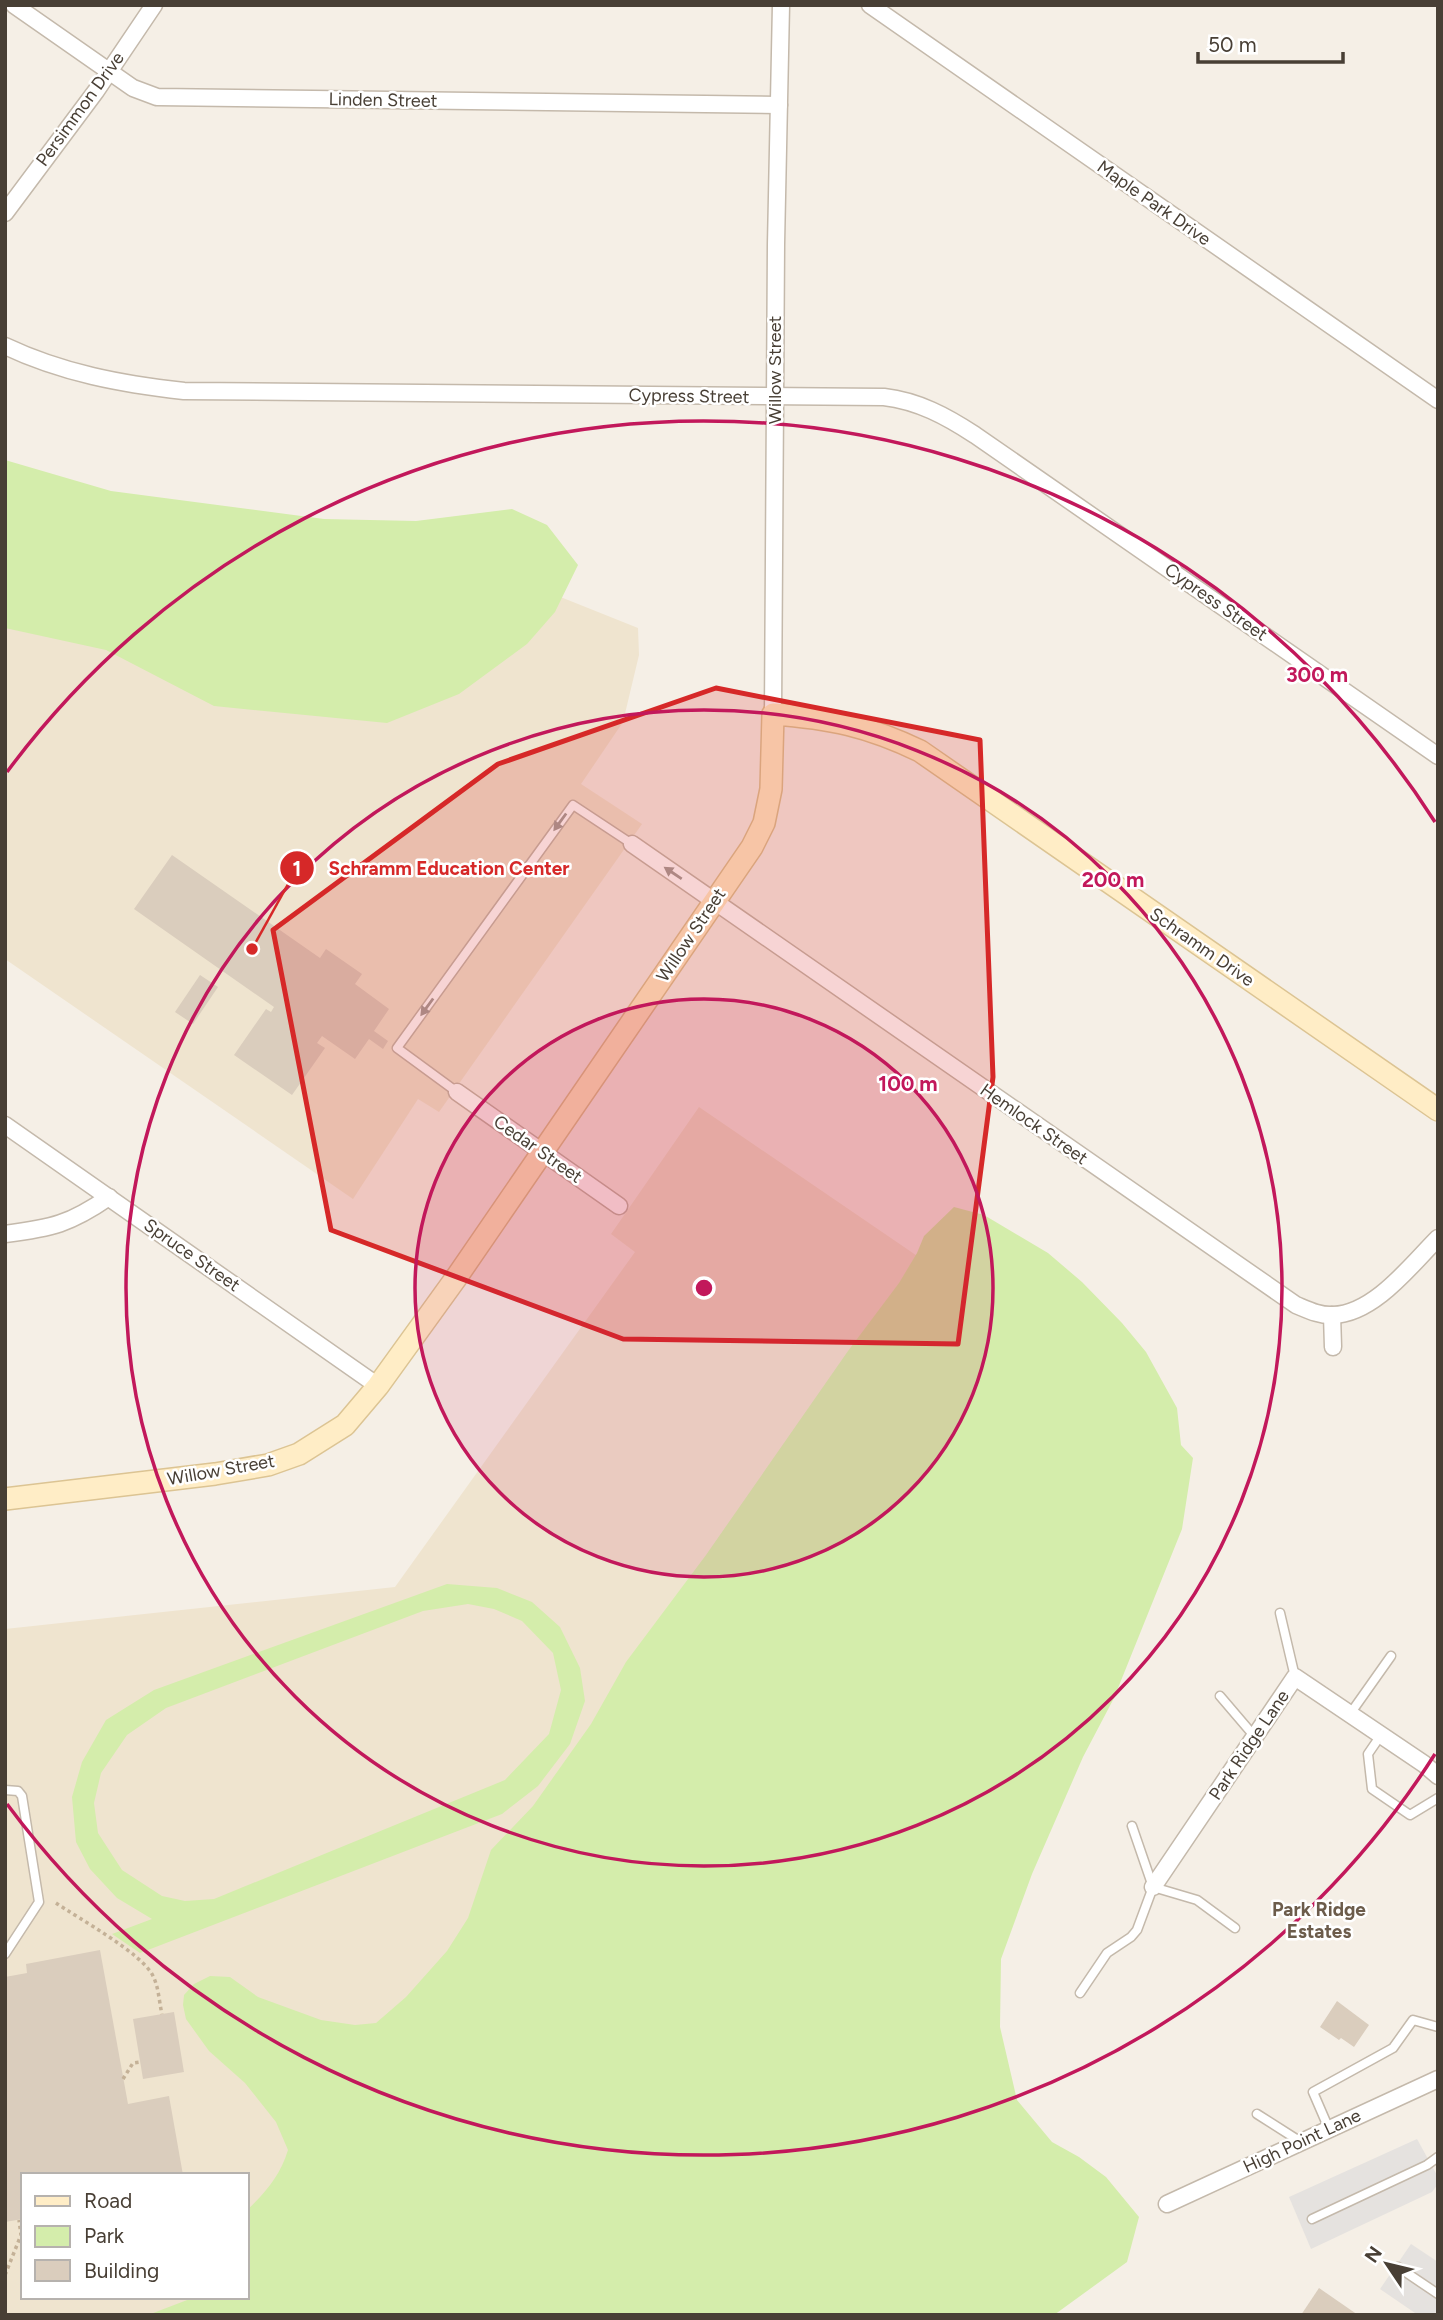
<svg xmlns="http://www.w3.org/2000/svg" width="1443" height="2320" font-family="Figtree,sans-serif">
	<rect width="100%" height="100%" fill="#f5efe6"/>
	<g fill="#efe4cf">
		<polygon points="89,530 421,541 638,628 639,655 623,722 581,784 642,824 439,1112 418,1099 353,1199 5,959 5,629"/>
		<polygon points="699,1107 948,1277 247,2279 247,2175 23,2175 23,2297 234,2297 222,2315 5,2315 5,1629 395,1587 635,1252 611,1234"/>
	</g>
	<g fill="#d4edab" fill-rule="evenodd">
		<polygon points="5,460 111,491 324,519 416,521 512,509 547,525 578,565 555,612 527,644 459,694 387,723 214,706 106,650 5,628"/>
		<path d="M954,1207L984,1215L1048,1253L1082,1282L1122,1323L1146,1352L1177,1408L1181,1445L1193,1458L1182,1529L1114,1698L1083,1757L1032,1874L1001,1959L1000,2027L1017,2100L1052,2142L1079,2157L1106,2177L1139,2217L1127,2262L1054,2315H148L195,2297H247V2210C266,2192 280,2176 288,2150L276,2122L245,2083L209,2051L186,2019L183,2005L184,1995L194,1984L210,1976L230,1977L258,1997L321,2020L355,2025L376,2023L406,1997L447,1951L468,1918L491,1850L533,1806L591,1724L626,1662L706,1555L848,1351L899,1283L917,1253L924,1236Z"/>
		<path d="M447,1584L497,1588L532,1602L560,1627L580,1668L585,1701L570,1744L538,1786L502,1814L140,1953L112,1934L152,1919L117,1898L90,1869L76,1842L72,1797L82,1762L106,1720L154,1690ZM468,1604L494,1609L522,1621L553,1653L561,1690L549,1734L505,1780L214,1899L185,1901L162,1896L122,1870L98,1833L94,1803L101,1773L127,1735L166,1708L423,1611Z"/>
	</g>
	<g fill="#e5e2df">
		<polygon points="1417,2139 1438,2177 1438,2184 1432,2192 1311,2249 1289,2197"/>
		<polygon points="1411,2244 1438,2262 1438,2315 1418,2315 1380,2289"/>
	</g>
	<g fill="#dacdbd">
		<polygon points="172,855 320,958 326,949 362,974 355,984 389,1009 374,1031 388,1041 383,1049 369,1039 355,1059 322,1036 317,1043 325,1048 292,1095 234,1055 266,1009 271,1012 274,1007 134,909"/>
		<polygon points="200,975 218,987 193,1024 175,1012"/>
		<polygon points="100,1950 128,2104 169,2096 183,2175 23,2175 23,2219 5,2222 5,1977 27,1973 26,1964"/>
		<polygon points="1337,2001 1369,2025 1354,2047 1341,2038 1339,2040 1320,2027"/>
		<polygon points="174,2012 184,2072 143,2079 133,2019"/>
		<polygon points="1319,2288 1358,2315 1301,2315"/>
	</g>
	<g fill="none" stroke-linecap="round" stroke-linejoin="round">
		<g stroke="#c4b9ab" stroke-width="11">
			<g id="lane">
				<polyline points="457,1092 397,1048 573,805 632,844"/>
				<polyline points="1280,1613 1295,1677"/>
				<polyline points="1220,1696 1255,1737"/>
				<polyline points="1350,1714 1391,1656"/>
				<polyline points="1381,1735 1368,1754 1372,1789 1410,1815 1438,1798"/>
				<polyline points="5,1790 18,1791 22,1796 39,1902 5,1954"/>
				<polyline points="1153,1887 1197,1900 1235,1928"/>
				<polyline points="1080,1993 1107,1953 1131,1937 1137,1930 1153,1887 1132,1826"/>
				<polyline points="1257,2114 1301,2142"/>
				<polyline points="1329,2129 1313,2092 1393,2048 1413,2020 1438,2027"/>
				<polyline points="1312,2219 1427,2165 1438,2157"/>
				<polyline points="1398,2267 1438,2294"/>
			</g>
		</g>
		<g stroke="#c4b9ab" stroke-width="19">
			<g id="street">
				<polyline points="14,5 133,88 157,97 779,105"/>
				<polyline points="870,5 1438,400"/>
				<polyline points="5,213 96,91 154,5"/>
				<path d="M5,346C62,373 121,384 184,391L884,397C918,401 946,416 975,435L1438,756"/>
				<polyline points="773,714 776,244 781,5"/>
				<path d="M632,844L1296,1305C1308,1310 1320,1316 1333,1315C1374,1314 1411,1265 1438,1238"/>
				<polyline points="457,1092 619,1206"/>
				<polyline points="5,1125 378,1386"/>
				<path d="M5,1234C52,1228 70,1224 109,1197"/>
				<polyline points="1332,1315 1333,1347"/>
				<polyline points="1153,1887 1295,1677 1424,1764 1438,1776"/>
				<polyline points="1167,2204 1438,2079"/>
			</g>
		</g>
		<g stroke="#dcc493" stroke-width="24">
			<path id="secondary" d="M5,1499L215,1474L268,1465L299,1454L345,1425L378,1386L456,1278L752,847L764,823L771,789L773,714C830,718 868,726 920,751L1438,1110"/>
		</g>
		<g stroke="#c4b197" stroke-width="3.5" stroke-dasharray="3.5 3.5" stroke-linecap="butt">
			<path d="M56,1903C78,1918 143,1954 153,1976C159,1988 159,2002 162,2014"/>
			<polyline points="123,2079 133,2063 140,2062"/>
			<polyline points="5,2275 21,2235 19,2220"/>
		</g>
		<use href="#lane" stroke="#fff" stroke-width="8"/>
		<use href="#street" stroke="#fff" stroke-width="16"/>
		<use href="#secondary" stroke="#ffedc6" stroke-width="21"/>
	</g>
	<defs><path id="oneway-solid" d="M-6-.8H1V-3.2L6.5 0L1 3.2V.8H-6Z" transform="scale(1.75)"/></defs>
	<g fill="#a49f9a">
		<use href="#oneway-solid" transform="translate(560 822) rotate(126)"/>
		<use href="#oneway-solid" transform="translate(673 873) rotate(-146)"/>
		<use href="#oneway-solid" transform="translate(427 1007) rotate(126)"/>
	</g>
	<path fill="#d62828" fill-opacity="0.2" stroke="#d62828" stroke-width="5" stroke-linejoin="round" d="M716,688L980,740L993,1077L958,1344L623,1339L331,1230L273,930L498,764Z"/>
	<circle cx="704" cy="1288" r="289" fill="#c2185b" fill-opacity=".12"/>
	<g fill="none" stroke="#c2185b" stroke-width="3.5">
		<circle cx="704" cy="1288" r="289"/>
		<circle cx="704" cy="1288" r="578"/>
		<path d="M1435 1754A867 867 0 0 1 7 1804M7 772A867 867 0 0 1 1435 822"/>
	</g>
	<g text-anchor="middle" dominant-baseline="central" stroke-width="5" stroke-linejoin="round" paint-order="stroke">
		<g font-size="18" fill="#483f35" stroke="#fff">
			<text transform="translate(383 100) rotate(1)">Linden Street</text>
			<text transform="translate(80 109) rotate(-54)">Persimmon Drive</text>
			<text transform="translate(1154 203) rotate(35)">Maple Park Drive</text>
			<text transform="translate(775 370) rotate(-90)">Willow Street</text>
			<text transform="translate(689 396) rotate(1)">Cypress Street</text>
			<text transform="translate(1216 602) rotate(35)">Cypress Street</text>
			<text transform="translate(691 935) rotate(-56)">Willow Street</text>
			<text transform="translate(1202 947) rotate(35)">Schramm Drive</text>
			<text transform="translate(1034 1124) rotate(35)">Hemlock Street</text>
			<text transform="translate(538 1149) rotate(35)">Cedar Street</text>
			<text transform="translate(192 1255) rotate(35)">Spruce Street</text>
			<text transform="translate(221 1470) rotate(-10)">Willow Street</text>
			<text transform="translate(1249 1745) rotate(-56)">Park Ridge Lane</text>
			<text transform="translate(1302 2141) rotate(-25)">High Point Lane</text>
		</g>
		<g font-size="19" font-weight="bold" fill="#6c5c4b" stroke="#fff">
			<text x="1319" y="1909">Park Ridge<tspan x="1319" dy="22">Estates</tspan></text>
		</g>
	</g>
	<circle cx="704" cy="1288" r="10" fill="#c2185b" stroke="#fff" stroke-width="3.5"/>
	<g font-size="21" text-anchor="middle" font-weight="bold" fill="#c2185b" stroke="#fff" stroke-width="5" stroke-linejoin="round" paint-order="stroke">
		<text x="1317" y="682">300 m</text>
		<text x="1113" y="887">200 m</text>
		<text x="908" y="1091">100 m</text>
	</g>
	<path fill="none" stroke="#d62828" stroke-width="2.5" d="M252 949L297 868"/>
	<g fill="#d62828" stroke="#fff" stroke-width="2.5">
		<circle cx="252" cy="949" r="7"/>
		<circle cx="297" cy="868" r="18"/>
	</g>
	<g font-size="21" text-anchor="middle" font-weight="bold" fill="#fff">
		<text x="297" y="876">1</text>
	</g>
	<g font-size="19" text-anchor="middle" font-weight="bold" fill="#d62828" stroke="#fff" stroke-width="5" stroke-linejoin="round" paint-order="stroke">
		<text x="449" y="875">Schramm Education Center</text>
	</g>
	<rect width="1443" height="2320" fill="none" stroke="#483f35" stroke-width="14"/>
	<rect x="21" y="2173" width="228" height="126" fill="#ffffff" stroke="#b6b2ae" stroke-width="2"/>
	<rect x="35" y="2196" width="35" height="10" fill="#ffedc6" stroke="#b6b2ae" stroke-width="2"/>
	<text x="84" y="2208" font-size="21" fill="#483f35">Road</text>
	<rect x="35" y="2226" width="35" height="21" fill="#d4edab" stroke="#b6b2ae" stroke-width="2"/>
	<text x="84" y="2243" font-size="21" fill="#483f35">Park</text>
	<rect x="35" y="2260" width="35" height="21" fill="#dacdbd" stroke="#b6b2ae" stroke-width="2"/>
	<text x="84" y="2278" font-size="21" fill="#483f35">Building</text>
	<g transform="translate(1387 2264) rotate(305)" stroke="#ffffff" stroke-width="5" paint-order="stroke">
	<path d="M0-5L12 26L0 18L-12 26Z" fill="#483f35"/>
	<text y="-10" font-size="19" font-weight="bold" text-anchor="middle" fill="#483f35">N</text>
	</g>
	<path d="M1198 52v10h145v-10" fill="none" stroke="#483f35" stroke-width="3.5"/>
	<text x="1208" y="52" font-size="21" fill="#483f35" stroke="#ffffff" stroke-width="5" paint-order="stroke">50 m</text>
</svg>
